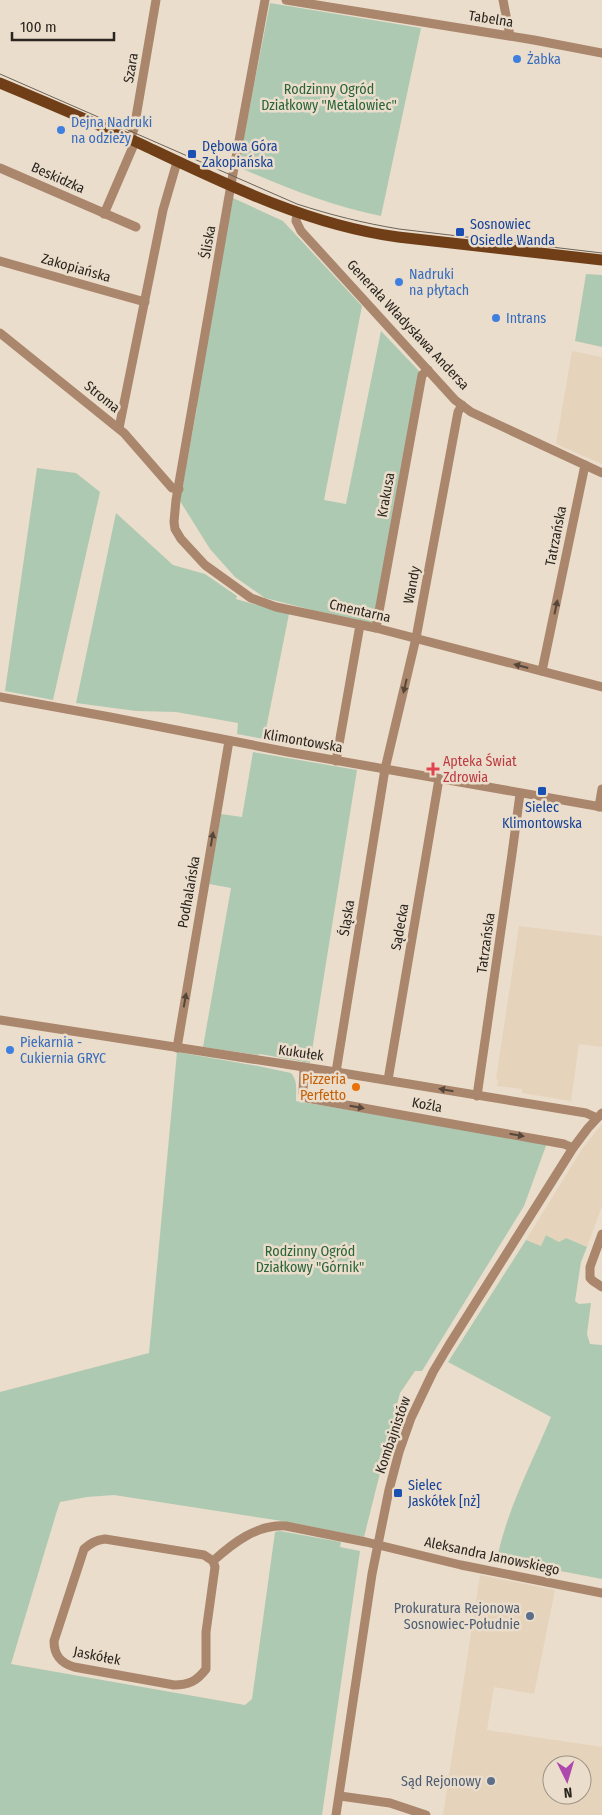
<svg xmlns="http://www.w3.org/2000/svg" width="602" height="1815" font-family="'Fira Sans Condensed',sans-serif">
	<rect width="100%" height="100%" fill="#ebddcb"/>
	<g fill="#e6d3bb" fill-rule="evenodd">
		<polygon points="572,351 602,357 602,464 556,444"/>
		<polygon points="519,926 602,936 602,1047 579,1044 571,1101 522,1093 522,1089 497,1086 498,1080 496,1079"/>
		<polygon points="602,1124 602,1206 587,1247 566,1238 559,1242 547,1235 541,1246 526,1240 582,1149"/>
		<path d="M480,1575L555,1590L534,1694L494,1687L487,1730L602,1747V1815H443ZM552,1765H582V1795H552Z"/>
	</g>
	<g fill="#aec9b2">
		<path d="M270,3L421,28L381,216C330,206 285,187 238,167Z"/>
		<polygon points="233,198 283,221 362,306 324,500 346,504 381,331 419,371 399,495 373,623 312,610 265,598 235,577 210,549 180,501 197,407 196,401"/>
		<polygon points="586,274 602,275 602,347 575,341"/>
		<polygon points="37,468 76,473 100,492 53,700 5,691"/>
		<polygon points="116,513 173,565 205,574 237,596 236,599 289,614 264,739 237,734 238,723 176,712 136,711 76,703"/>
		<polygon points="253,752 357,770 310,1063 260,1054 257,1055 203,1047 231,888 209,884 221,814 242,817"/>
		<path d="M177,1052L258,1066L291,1073C298,1081 296,1090 296,1101L547,1143L524,1206L422,1371H415L400,1393L364,1537L282,1521L114,1495L87,1497L60,1502L56,1514L11,1664L245,1705L252,1699L275,1532L280,1531L341,1542L340,1547L360,1551L322,1815H0V1392L149,1353Z"/>
		<path d="M546,1235L559,1242L566,1238L587,1247L581,1262L575,1301L579,1304L591,1303L587,1334L590,1344L602,1345V1579L497,1559C507,1509 532,1463 551,1417L448,1362L526,1240L541,1246Z"/>
	</g>
	<g fill="none" stroke-linecap="round" stroke-linejoin="round">
		<g stroke="#aa866d" stroke-width="9">
			<polyline points="265,0 232,179 176,500 174,522 175,529 181,539 205,565 251,598 276,607 376,628 602,687"/>
			<polyline points="286,0 534,40 602,53"/>
			<polyline points="503,0 510,36"/>
			<polyline points="130,140 134,129 156,0"/>
			<polyline points="0,168 136,227"/>
			<polyline points="297,213 296,221 301,231 455,400 471,412 602,473"/>
			<polyline points="104,214 135,142"/>
			<polyline points="0,261 145,302"/>
			<polyline points="0,333 124,433 172,488 179,489"/>
			<polyline points="119,428 163,210 177,162"/>
			<polyline points="376,628 422,375 428,370"/>
			<polyline points="542,671 585,465"/>
			<polyline points="0,697 110,717 288,752 602,807"/>
			<polyline points="336,761 360,625"/>
			<polyline points="599,807 602,789"/>
			<polyline points="0,1020 336,1072 586,1113 597,1118"/>
			<polyline points="177,1048 229,741"/>
			<polyline points="304,1067 303,1093 307,1098 564,1144 573,1148"/>
			<polyline points="336,1072 385,769 416,638 458,412 462,405"/>
			<polyline points="388,1080 439,779"/>
			<polyline points="477,1096 512,854 520,794"/>
			<polyline points="602,1234 590,1267 590,1278 593,1281 602,1287"/>
			<path d="M213,1561L204,1555L105,1539C96,1540 91,1543 84,1549L54,1641C54,1656 61,1663 74,1667L174,1685C189,1685 197,1681 206,1669V1632L215,1567L213,1561C233,1543 257,1524 286,1526L366,1542L461,1565L602,1593"/>
			<polyline points="340,1796 390,1803 426,1815"/>
			<polyline points="336,1815 372,1574 389,1490 399,1452 411,1418 433,1372 449,1345 573,1148 588,1128 602,1113"/>
		</g>
		<path stroke="#703f18" stroke-width="11" d="M0,83C48,103 96,123 143,145C225,184 308,225 398,237L602,260"/>
		<path stroke="#6b6359" stroke-width="1" d="M0,74L297,204C331,215 363,223 399,229L602,253"/>
	</g>
	<defs><path id="oneway-solid" d="M-6-.8H1V-3.2L6.5 0L1 3.2V.8H-6Z" transform="scale(1.25)"/></defs>
	<g fill="#57473a">
		<use href="#oneway-solid" transform="translate(556 607) rotate(-78)"/>
		<use href="#oneway-solid" transform="translate(521 666) rotate(-165)"/>
		<use href="#oneway-solid" transform="translate(405 686) rotate(103)"/>
		<use href="#oneway-solid" transform="translate(212 839) rotate(-80)"/>
		<use href="#oneway-solid" transform="translate(185 1000) rotate(-80)"/>
		<use href="#oneway-solid" transform="translate(446 1090) rotate(-170)"/>
		<use href="#oneway-solid" transform="translate(357 1107) rotate(10)"/>
		<use href="#oneway-solid" transform="translate(517 1135) rotate(10)"/>
	</g>
	<g fill="#3f7fe0" stroke="#ebddcb" stroke-width="2">
		<circle cx="517" cy="59" r="5"/>
		<circle cx="61" cy="130" r="5"/>
		<circle cx="399" cy="282" r="5"/>
		<circle cx="496" cy="318" r="5"/>
		<circle cx="10" cy="1050" r="5"/>
	</g>
	<g fill="#1a4fb4" stroke="#ebddcb" stroke-width="2">
		<rect x="187" y="149" width="10" height="10" rx="2.5"/>
		<rect x="455" y="227" width="10" height="10" rx="2.5"/>
		<rect x="537" y="786" width="10" height="10" rx="2.5"/>
		<rect x="393" y="1488" width="10" height="10" rx="2.5"/>
	</g>
	<path fill="#e0444e" stroke="#ebddcb" stroke-width="2" d="M430.5 761.5h5v5h5v5h-5v5h-5v-5h-5v-5h5z"/>
	<circle fill="#e8710a" stroke="#ebddcb" stroke-width="2" cx="356" cy="1087" r="5"/>
	<g fill="#5c6f8a" stroke="#ebddcb" stroke-width="2">
		<circle cx="530" cy="1616" r="5"/>
		<circle cx="491" cy="1781" r="5"/>
	</g>
	<g text-anchor="middle" dominant-baseline="central" stroke-width="5" stroke-linejoin="round" paint-order="stroke">
		<g font-size="14" fill="#2a251f" stroke="#ebddcb">
			<text transform="translate(491 19) rotate(9)">Tabelna</text>
			<text transform="translate(131 68) rotate(-80)">Szara</text>
			<text transform="translate(58 178) rotate(24)">Beskidzka</text>
			<text transform="translate(208 242) rotate(-80)">Śliska</text>
			<text transform="translate(76 268) rotate(16)">Zakopiańska</text>
			<text transform="translate(408 325) rotate(47)">Generała Władysława Andersa</text>
			<text transform="translate(102 397) rotate(39)">Stroma</text>
			<text transform="translate(386 495) rotate(-80)">Krakusa</text>
			<text transform="translate(556 536) rotate(-79)">Tatrzańska</text>
			<text transform="translate(412 585) rotate(-79)">Wandy</text>
			<text transform="translate(360 611) rotate(13)">Cmentarna</text>
			<text transform="translate(303 741) rotate(10)">Klimontowska</text>
			<text transform="translate(189 892) rotate(-80)">Podhalańska</text>
			<text transform="translate(347 918) rotate(-81)">Śląska</text>
			<text transform="translate(400 927) rotate(-80)">Sądecka</text>
			<text transform="translate(486 943) rotate(-82)">Tatrzańska</text>
			<text transform="translate(301 1053) rotate(8)">Kukułek</text>
			<text transform="translate(427 1105) rotate(10)">Koźla</text>
			<text transform="translate(393 1435) rotate(-71)">Kombajnistów</text>
			<text transform="translate(492 1556) rotate(12)">Aleksandra Janowskiego</text>
			<text transform="translate(97 1656) rotate(11)">Jaskółek</text>
		</g>
		<g font-size="14" fill="#366cbe" stroke="#ebddcb" text-anchor="start">
			<text x="527" y="59">Żabka</text>
			<text x="71" y="122">Dejna Nadruki<tspan x="71" dy="16">na odzieży</tspan></text>
			<text x="409" y="274">Nadruki<tspan x="409" dy="16">na płytach</tspan></text>
			<text x="506" y="318">Intrans</text>
			<text x="20" y="1042">Piekarnia -<tspan x="20" dy="16">Cukiernia GRYC</tspan></text>
		</g>
		<g font-size="14" fill="#276437" stroke="#ebddcb">
			<text x="329" y="89">Rodzinny Ogród<tspan x="329" dy="16">Działkowy "Metalowiec"</tspan></text>
			<text x="310" y="1251">Rodzinny Ogród<tspan x="310" dy="16">Działkowy "Górnik"</tspan></text>
		</g>
		<g font-size="14" fill="#164399" stroke="#ebddcb" text-anchor="start">
			<text x="202" y="146">Dębowa Góra<tspan x="202" dy="16">Zakopiańska</tspan></text>
			<text x="470" y="224">Sosnowiec<tspan x="470" dy="16">Osiedle Wanda</tspan></text>
			<text x="542" y="807" text-anchor="middle">Sielec<tspan x="542" dy="16">Klimontowska</tspan></text>
			<text x="408" y="1485">Sielec<tspan x="408" dy="16">Jaskółek [nż]</tspan></text>
		</g>
		<g font-size="14" fill="#be3a42" stroke="#ebddcb" text-anchor="start">
			<text x="443" y="761">Apteka Świat<tspan x="443" dy="16">Zdrowia</tspan></text>
		</g>
		<g font-size="14" fill="#c56008" stroke="#ebddcb" text-anchor="end">
			<text x="346" y="1079">Pizzeria<tspan x="346" dy="16">Perfetto</tspan></text>
		</g>
		<g font-size="14" fill="#4e5e75" stroke="#ebddcb" text-anchor="end">
			<text x="520" y="1608">Prokuratura Rejonowa<tspan x="520" dy="16">Sosnowiec-Południe</tspan></text>
			<text x="481" y="1781">Sąd Rejonowy</text>
		</g>
	</g>
	<g transform="translate(567 1780) rotate(175)"><circle r="24" fill="#ebddcb" stroke="#9e9386"/>
	<path d="M0-4L9 19L0 12L-9 19Z" fill="#ae48ac"/>
	<text y="-8" font-size="14" font-weight="bold" text-anchor="middle" fill="#2a251f">N</text>
	</g>
	<path d="M12 32v8h102v-8" fill="none" stroke="#2a251f" stroke-width="2.5"/>
	<text x="20" y="32" font-size="15" fill="#2a251f" stroke="#ebddcb" stroke-width="4" paint-order="stroke">100 m</text>
</svg>
